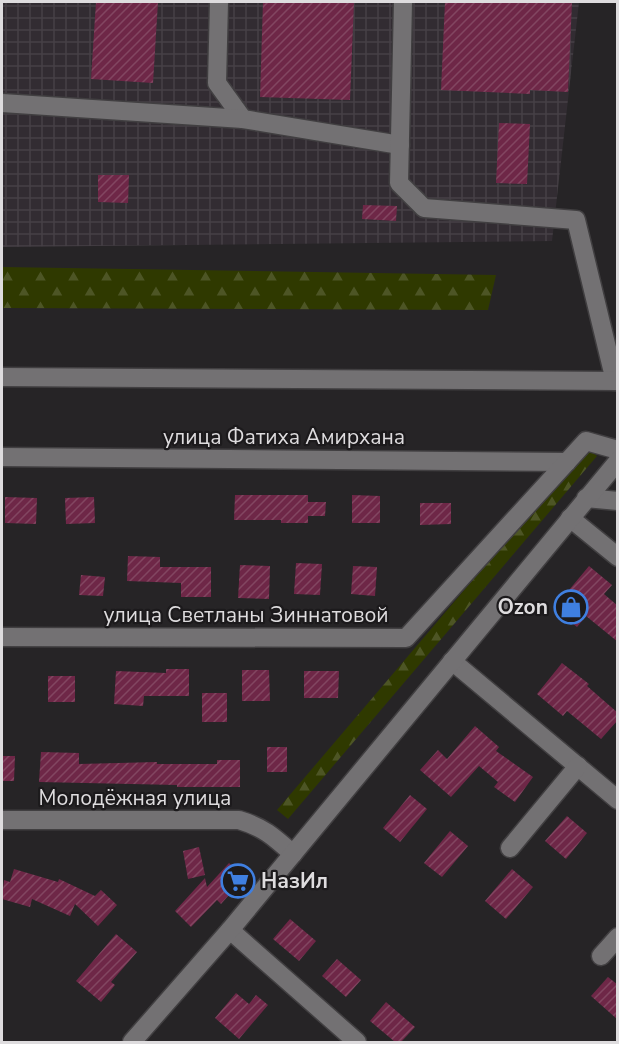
<svg xmlns="http://www.w3.org/2000/svg" width="619" height="1044" font-family="'Nunito Sans',sans-serif">
	<defs>
		<pattern id="industrial-grid" width="8" height="8" patternUnits="userSpaceOnUse" patternTransform="scale(1.5)"><rect width="8" height="8" fill="#322c32"/><path d="M0 4h8M4 0v8" fill="none" stroke="#464046"/></pattern>
		<pattern id="forest-firs" width="22" height="20" patternUnits="userSpaceOnUse" patternTransform="scale(1.5)"><rect width="22" height="20" fill="#2f3900"/><path d="M5 1l3.5 6h-7zM16 11l3.5 6h-7z" fill="#4d5525"/></pattern>
		<pattern id="building-hatch" width="6" height="6" patternUnits="userSpaceOnUse" patternTransform="scale(1.5)"><rect width="6" height="6" fill="#6e2747"/><path d="M-1 1l2-2M0 6l6-6M5 7l2-2" fill="none" stroke="#824661"/></pattern>
	</defs>
	<rect width="100%" height="100%" fill="#262426"/>
	<polygon fill="url(#industrial-grid)" points="2,2 579,2 552,241 2,247"/>
	<g fill="url(#forest-firs)">
		<polygon points="2,267 496,275 488,310 2,308"/>
		<polygon points="586,447 597,456 288,819 277,810"/>
	</g>
	<g fill="url(#building-hatch)">
		<polygon points="96,2 158,2 153,83 91,79"/>
		<polygon points="263,2 354,2 350,100 260,97"/>
		<polygon points="445,2 572,2 568,92 530,90 530,94 441,90"/>
		<polygon points="499,123 530,124 527,184 496,183"/>
		<polygon points="98,175 129,175 128,203 98,202"/>
		<polygon points="363,205 397,206 396,221 362,219"/>
		<polygon points="235,495 308,495 308,502 326,502 325,516 308,516 308,523 281,523 281,520 234,520"/>
		<polygon points="352,495 380,496 380,523 352,523"/>
		<polygon points="5,497 37,498 36,524 5,523"/>
		<polygon points="94,497 95,523 66,524 65,498"/>
		<polygon points="420,503 451,503 451,524 420,525"/>
		<polygon points="128,556 160,557 160,567 211,567 211,597 181,597 181,583 127,581"/>
		<polygon points="296,563 322,564 320,595 294,594"/>
		<polygon points="240,565 270,566 269,599 238,598"/>
		<polygon points="353,566 377,567 375,596 351,594"/>
		<polygon points="589,566 612,585 604,594 618,606 618,642 586,616 577,627 554,608"/>
		<polygon points="81,575 105,577 103,596 79,595"/>
		<polygon points="562,663 589,684 587,686 618,713 618,720 601,739 567,711 563,716 537,694"/>
		<polygon points="166,669 189,669 189,696 144,696 143,706 114,704 116,671 166,673"/>
		<polygon points="242,670 269,670 270,701 242,701"/>
		<polygon points="304,671 339,671 338,698 304,698"/>
		<rect x="48" y="676" width="27" height="26"/>
		<rect x="202" y="693" width="25" height="29"/>
		<polygon points="475,726 499,747 496,751 533,777 515,802 494,787 498,782 479,766 451,797 420,770 438,750 447,759"/>
		<rect x="267" y="747" width="20" height="25"/>
		<polygon points="41,752 79,753 79,764 157,762 157,764 217,764 217,760 240,760 240,787 177,787 177,785 39,782"/>
		<polygon points="2,756 15,756 14,781 2,781"/>
		<polygon points="410,795 427,809 400,842 383,828"/>
		<polygon points="567,816 587,833 566,859 545,841"/>
		<polygon points="450,831 468,846 442,877 424,863"/>
		<polygon points="199,847 205,875 188,879 183,851"/>
		<polygon points="229,863 245,877 221,904 217,900 191,927 175,911 205,878 207,887"/>
		<polygon points="14,869 58,882 59,879 95,896 101,890 117,905 98,926 75,904 70,916 32,899 30,907 2,899 4,880 10,882"/>
		<polygon points="512,869 533,887 506,919 485,901"/>
		<polygon points="290,919 316,941 299,961 273,939"/>
		<polygon points="116,934 137,952 111,982 115,985 101,1002 76,981"/>
		<polygon points="337,959 361,980 346,997 322,976"/>
		<polygon points="608,977 618,985 618,1020 591,996"/>
		<polygon points="236,993 249,1004 256,995 268,1005 239,1039 215,1018"/>
		<polygon points="386,1002 415,1027 401,1042 395,1042 370,1021"/>
	</g>
	<g fill="none" stroke-linecap="round" stroke-linejoin="round">
		<g stroke="#413f41" stroke-width="21">
			<g id="minor">
				<polyline points="219,2 217,83 243,119 400,145"/>
				<polyline points="403,2 399,183 424,208 576,220 615,381"/>
				<polyline points="2,103 243,119"/>
				<polyline points="2,377 618,381"/>
				<polyline points="2,457 567,462"/>
				<polyline points="586,498 618,501"/>
				<polyline points="570,518 618,557"/>
				<polyline points="2,637 406,638 586,441 618,450"/>
				<polyline points="452,661 618,800"/>
				<path d="M2,820H239C263,827 274,837 293,854"/>
				<polyline points="510,848 578,766"/>
				<polyline points="230,930 357,1042"/>
				<polyline points="601,956 618,937"/>
				<polyline points="132,1042 230,930 618,461"/>
			</g>
		</g>
		<use href="#minor" stroke="#737173" stroke-width="18"/>
	</g>
	<defs>
		<g id="shop-ring" transform="scale(1.725)"><circle r="9.5" fill="#1c1a1c" stroke="#3f7fe0" stroke-width="1.5"/><path d="M-5-2.5h2.3a2.7 3.5 0 0 1 5.4 0H5L5.5 6h-11ZM-1.5-2.5h3a1.5 2.3 0 0 0-3 0Z" fill="#3f7fe0"/></g>
		<g id="supermarket-ring" transform="scale(1.725)"><circle r="9.5" fill="#1c1a1c" stroke="#3f7fe0" stroke-width="1.5"/><path d="M-6-5.5h2.5l.6 2H6L4.5 2H-2.5L-4.4-4H-6ZM-1.5 3.2a1.3 1.3 0 1 0 .1 0ZM3 3.2a1.3 1.3 0 1 0 .1 0Z" fill="#3f7fe0"/></g>
	</defs>
	<g fill-rule="evenodd">
		<use href="#shop-ring" x="571" y="607"/>
		<use href="#supermarket-ring" x="238" y="881"/>
	</g>
	<g text-anchor="middle" dominant-baseline="central" stroke-width="4.5" stroke-linejoin="round" paint-order="stroke">
		<g font-size="21" fill="#dedcde" stroke="#1c1a1c">
			<text x="284" y="437">улица Фатиха Амирхана</text>
			<text x="246" y="615">улица Светланы Зиннатовой</text>
			<text x="135" y="798">Молодёжная улица</text>
		</g>
		<g font-size="21" font-weight="bold" fill="#dedcde" stroke="#1c1a1c" text-anchor="end">
			<text x="548" y="607">Ozon</text>
			<text x="261" y="881" text-anchor="start">НазИл</text>
		</g>
	</g>
	<rect width="619" height="1044" fill="none" stroke="#dedcde" stroke-width="6"/>
</svg>
